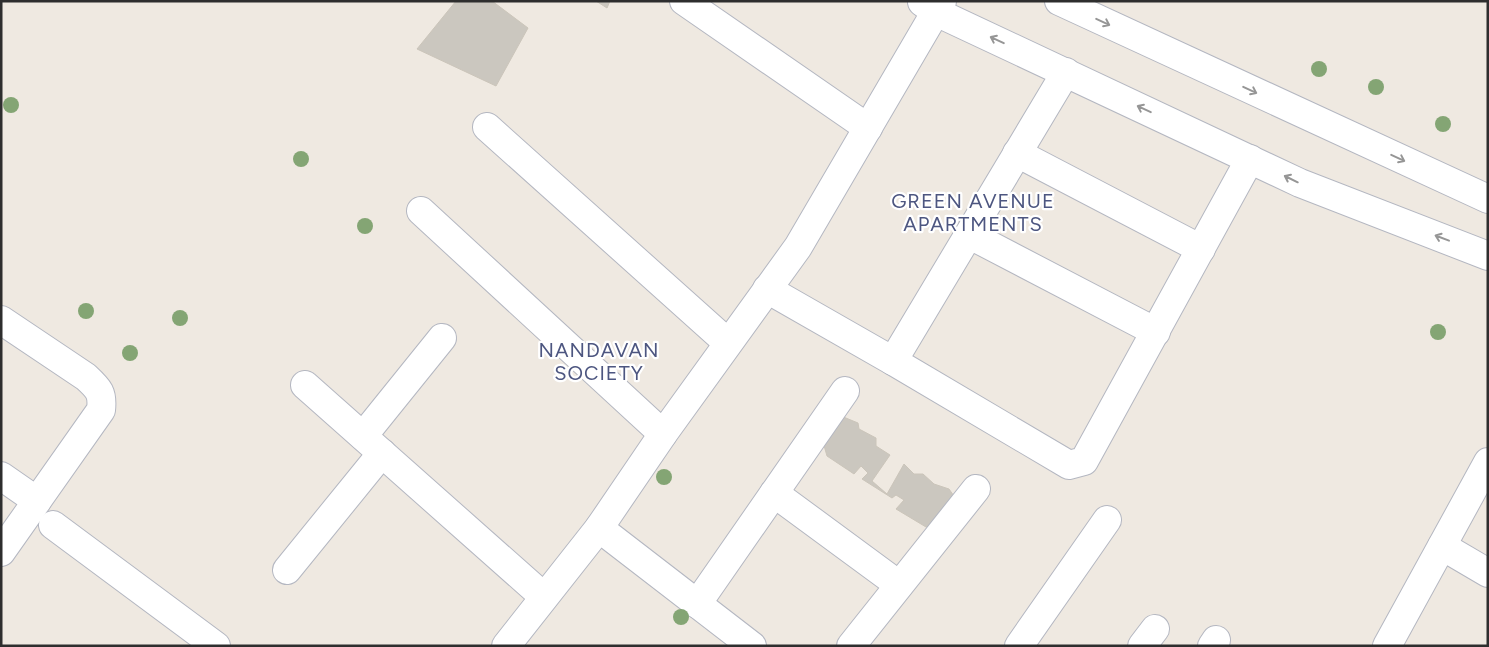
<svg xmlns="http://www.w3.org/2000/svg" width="1489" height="647" font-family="Figtree,sans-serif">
	<rect width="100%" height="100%" fill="#efe9e1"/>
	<g fill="#cbc7bf" stroke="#cbc5ba">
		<polygon points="456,1 492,1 528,28 496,86 417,49"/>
		<polygon points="596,1 610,1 607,8"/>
		<polygon points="841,416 858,423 859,429 876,438 876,446 890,455 872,481 887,494 904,464 914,474 923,474 934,484 949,489 956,499 932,526 926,527 896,509 904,500 896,495 892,498 862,479 868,473 861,466 854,474 827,456 823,442"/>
	</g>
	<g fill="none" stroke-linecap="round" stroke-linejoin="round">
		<g stroke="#b4b7c1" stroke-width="30">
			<g id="minor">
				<polyline points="684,1 868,128"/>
				<polyline points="1059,1 1488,199"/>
				<polyline points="922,2 936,12 1300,183 1488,256"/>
				<polyline points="1066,72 893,361 1069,465 1084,461 1250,159"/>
				<polyline points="487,127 728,343"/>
				<polyline points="1017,153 1201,249"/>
				<polyline points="421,211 663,434"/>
				<polyline points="970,235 1156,332"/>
				<polyline points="767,289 893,361"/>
				<path d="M1,320L86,377C99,389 103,393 101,410L1,552"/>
				<polyline points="305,385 544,597"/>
				<polyline points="363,436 442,338"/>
				<polyline points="1,476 37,501"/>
				<polyline points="774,493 899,585"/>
				<polyline points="53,525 216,646"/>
				<polyline points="599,528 752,646"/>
				<polyline points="1442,546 1488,573"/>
				<polyline points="287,570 382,453"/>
				<polyline points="697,604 845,391"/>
				<polyline points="506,646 599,528 663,434 798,247 942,1"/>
				<polyline points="851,646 976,489"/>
				<polyline points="1019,646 1107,520"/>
				<polyline points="1142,646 1155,629"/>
				<polyline points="1212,646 1216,640"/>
				<polyline points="1387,646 1488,462"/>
			</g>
		</g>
		<use href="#minor" stroke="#fff" stroke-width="28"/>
	</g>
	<g fill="#84a574">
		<circle cx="1319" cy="69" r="8"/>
		<circle cx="1376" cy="87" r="8"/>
		<circle cx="11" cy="105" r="8"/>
		<circle cx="1443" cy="124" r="8"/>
		<circle cx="301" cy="159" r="8"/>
		<circle cx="365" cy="226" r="8"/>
		<circle cx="86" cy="311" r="8"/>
		<circle cx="180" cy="318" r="8"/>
		<circle cx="1438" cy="332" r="8"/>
		<circle cx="130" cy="353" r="8"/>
		<circle cx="664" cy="477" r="8"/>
		<circle cx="681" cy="617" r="8"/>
	</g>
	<defs><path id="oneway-shaft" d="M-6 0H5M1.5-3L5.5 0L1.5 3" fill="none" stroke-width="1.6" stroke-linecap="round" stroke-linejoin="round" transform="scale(1.25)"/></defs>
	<g stroke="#969696">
		<use href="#oneway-shaft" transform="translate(1103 22) rotate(25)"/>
		<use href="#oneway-shaft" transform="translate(997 40) rotate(-155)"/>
		<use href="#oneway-shaft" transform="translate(1250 90) rotate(25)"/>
		<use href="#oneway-shaft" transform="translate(1144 109) rotate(-155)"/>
		<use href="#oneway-shaft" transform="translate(1398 158) rotate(25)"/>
		<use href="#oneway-shaft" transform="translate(1291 179) rotate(-154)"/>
		<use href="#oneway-shaft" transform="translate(1442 238) rotate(-159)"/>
	</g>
	<g text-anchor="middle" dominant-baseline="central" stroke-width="4.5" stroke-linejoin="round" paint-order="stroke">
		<g font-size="20" letter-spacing="1" fill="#4d5680" stroke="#fff">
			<text x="973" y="201">GREEN AVENUE<tspan x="973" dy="23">APARTMENTS</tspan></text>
			<text x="599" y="350">NANDAVAN<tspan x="599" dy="23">SOCIETY</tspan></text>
		</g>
	</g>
	<rect width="1489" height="647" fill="none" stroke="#2e2e2e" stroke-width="5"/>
</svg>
